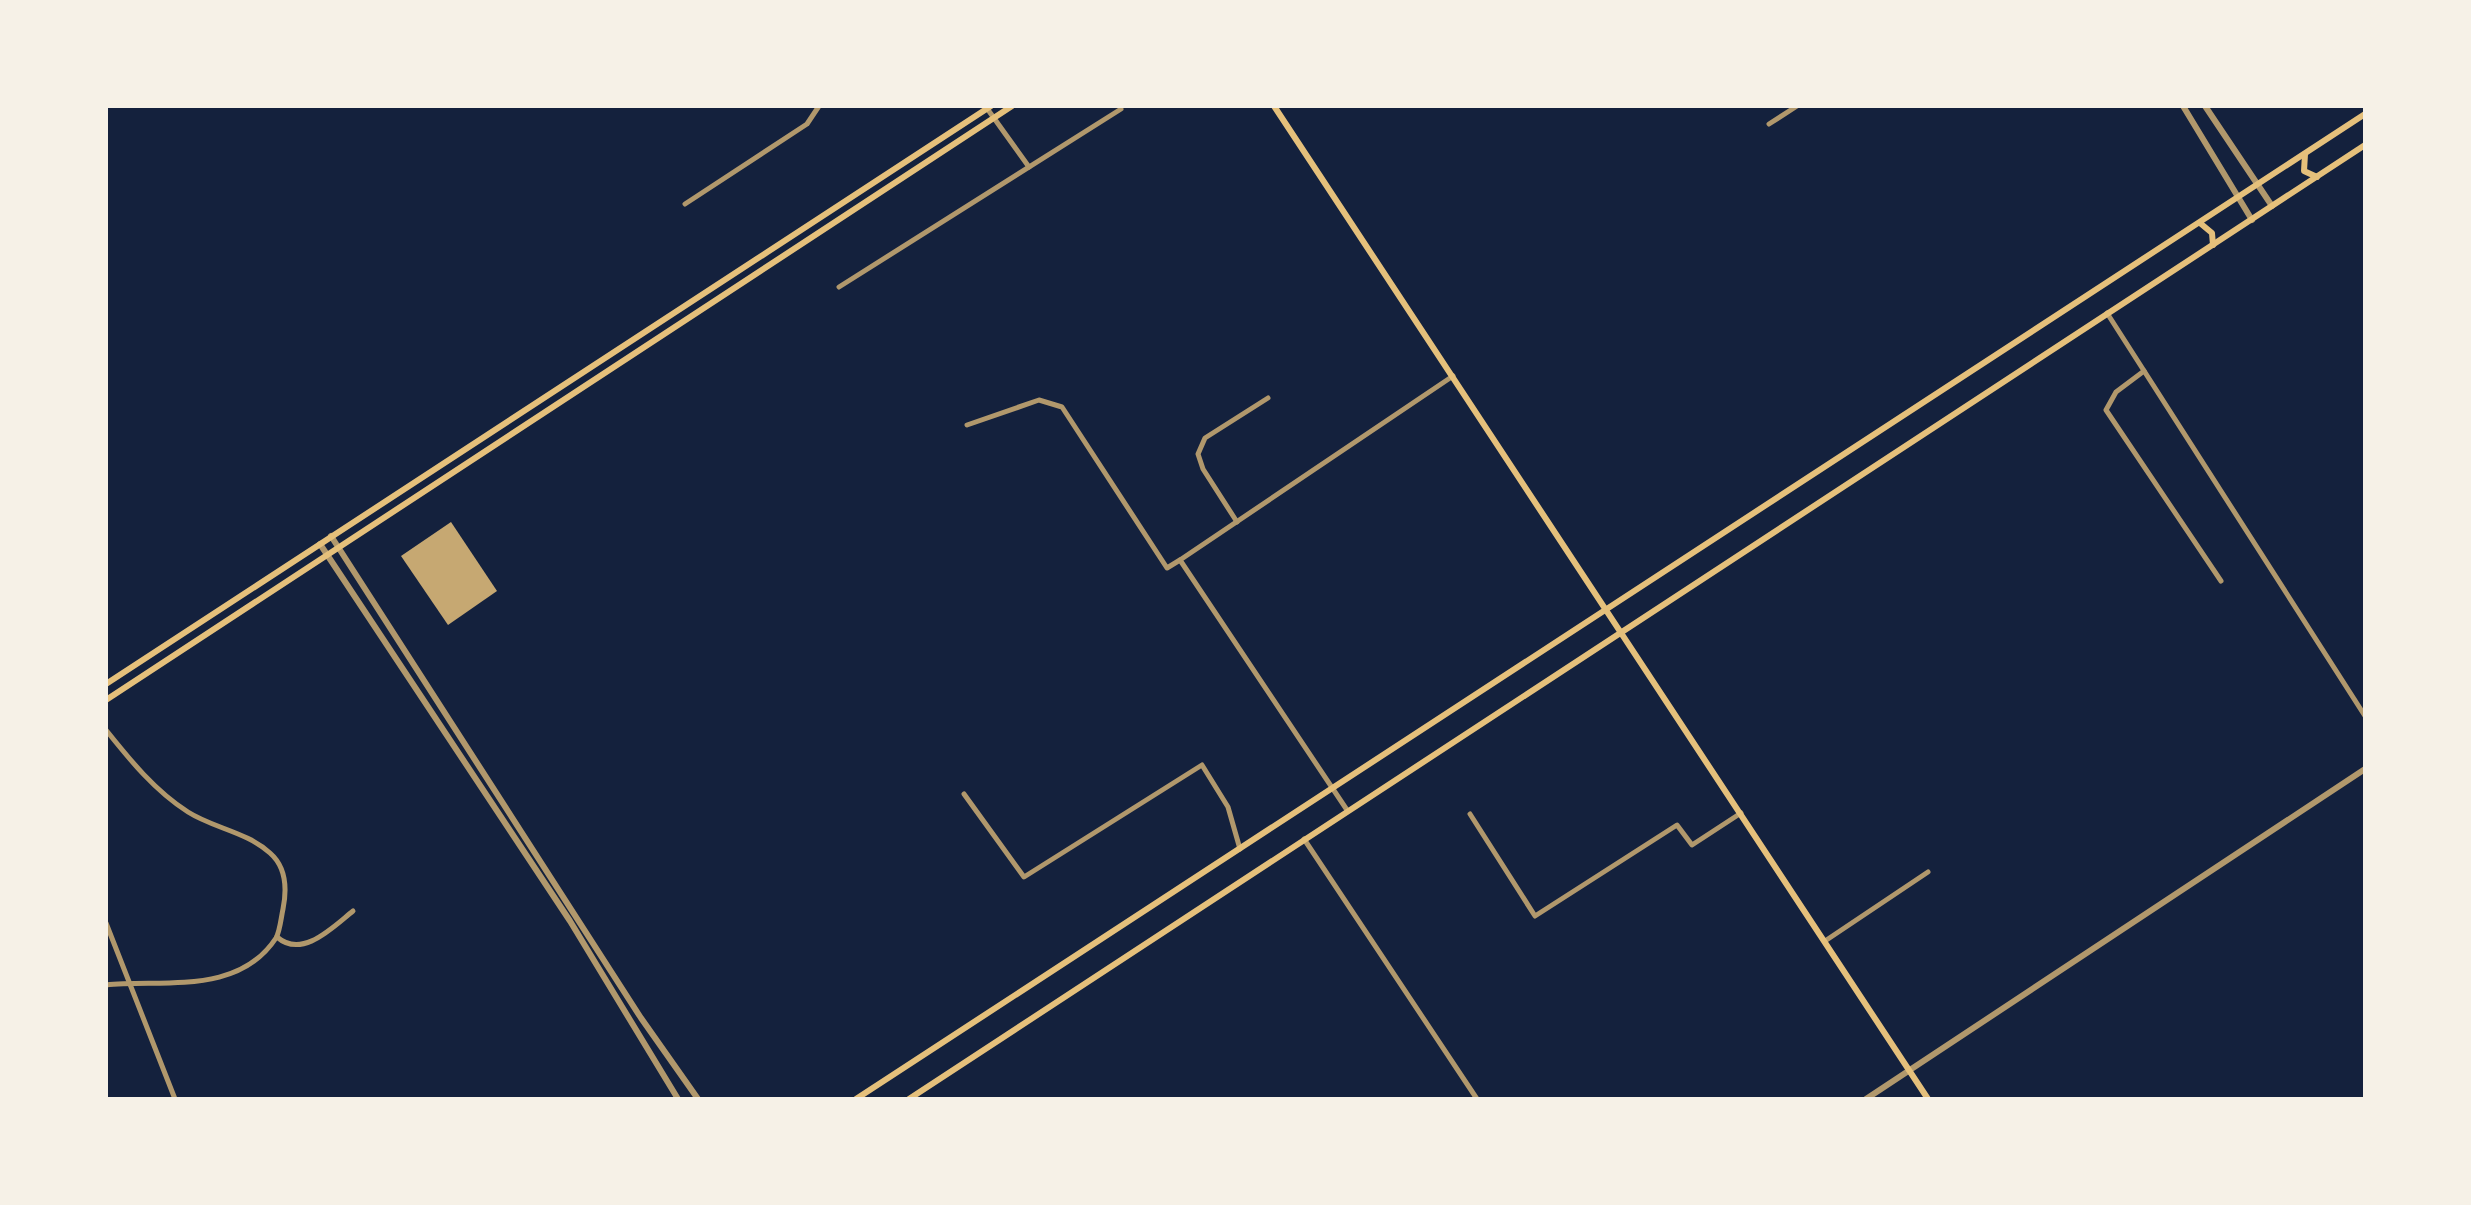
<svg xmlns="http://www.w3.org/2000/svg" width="2471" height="1205" font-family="Jost,sans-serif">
	<rect width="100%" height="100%" fill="#14213d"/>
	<polygon fill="#c6a872" points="451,522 497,591 448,625 401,556"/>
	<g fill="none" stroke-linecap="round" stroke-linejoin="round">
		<g stroke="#b1986c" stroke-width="5">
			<polyline points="986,107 1029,167"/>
			<polyline points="1769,124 1797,106"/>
			<polyline points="685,204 807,124 819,106"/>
			<polyline points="839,287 1121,109"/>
			<polyline points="2107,313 2365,716"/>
			<polyline points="2144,371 2116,392 2106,410 2221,581"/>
			<polyline points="967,425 1039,400 1062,407 1167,568 1180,560"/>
			<polyline points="1237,522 1203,469 1198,454 1205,438 1268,398"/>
			<path d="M106,730C130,760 155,791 188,812C213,828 247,832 270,853C286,867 287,889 283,909C281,918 280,931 276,938C238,996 163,979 106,985"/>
			<polyline points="964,794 1024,877 1202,765 1228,807 1240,849"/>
			<polyline points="1347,810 1180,560 1453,376"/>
			<polyline points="1470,814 1535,916 1677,825 1692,845 1741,813"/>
			<polyline points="1304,839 1477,1099"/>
			<polyline points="106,923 175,1099"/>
			<path d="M277,937C302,959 332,928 353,911"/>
			<polyline points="1825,941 1928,872"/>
		</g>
		<g stroke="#b1986c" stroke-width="6">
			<polyline points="2183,106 2252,220"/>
			<polyline points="2205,106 2272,206"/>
			<polyline points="331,536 641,1018 698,1099"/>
			<polyline points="320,544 570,921 678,1099"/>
			<polyline points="1866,1099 2365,769"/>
		</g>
		<g stroke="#e5c07b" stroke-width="6">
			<polyline points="1274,106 1928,1099"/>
			<polyline points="2305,154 2304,171 2317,177"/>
			<polyline points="2200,223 2212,233 2213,245"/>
			<polyline points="106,684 991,106"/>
			<polyline points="106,700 1012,106"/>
			<polyline points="856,1099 2365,114"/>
			<polyline points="909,1099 2365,145"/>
		</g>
	</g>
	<rect width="2471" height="1205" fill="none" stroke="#f6f1e7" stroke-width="216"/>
</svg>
